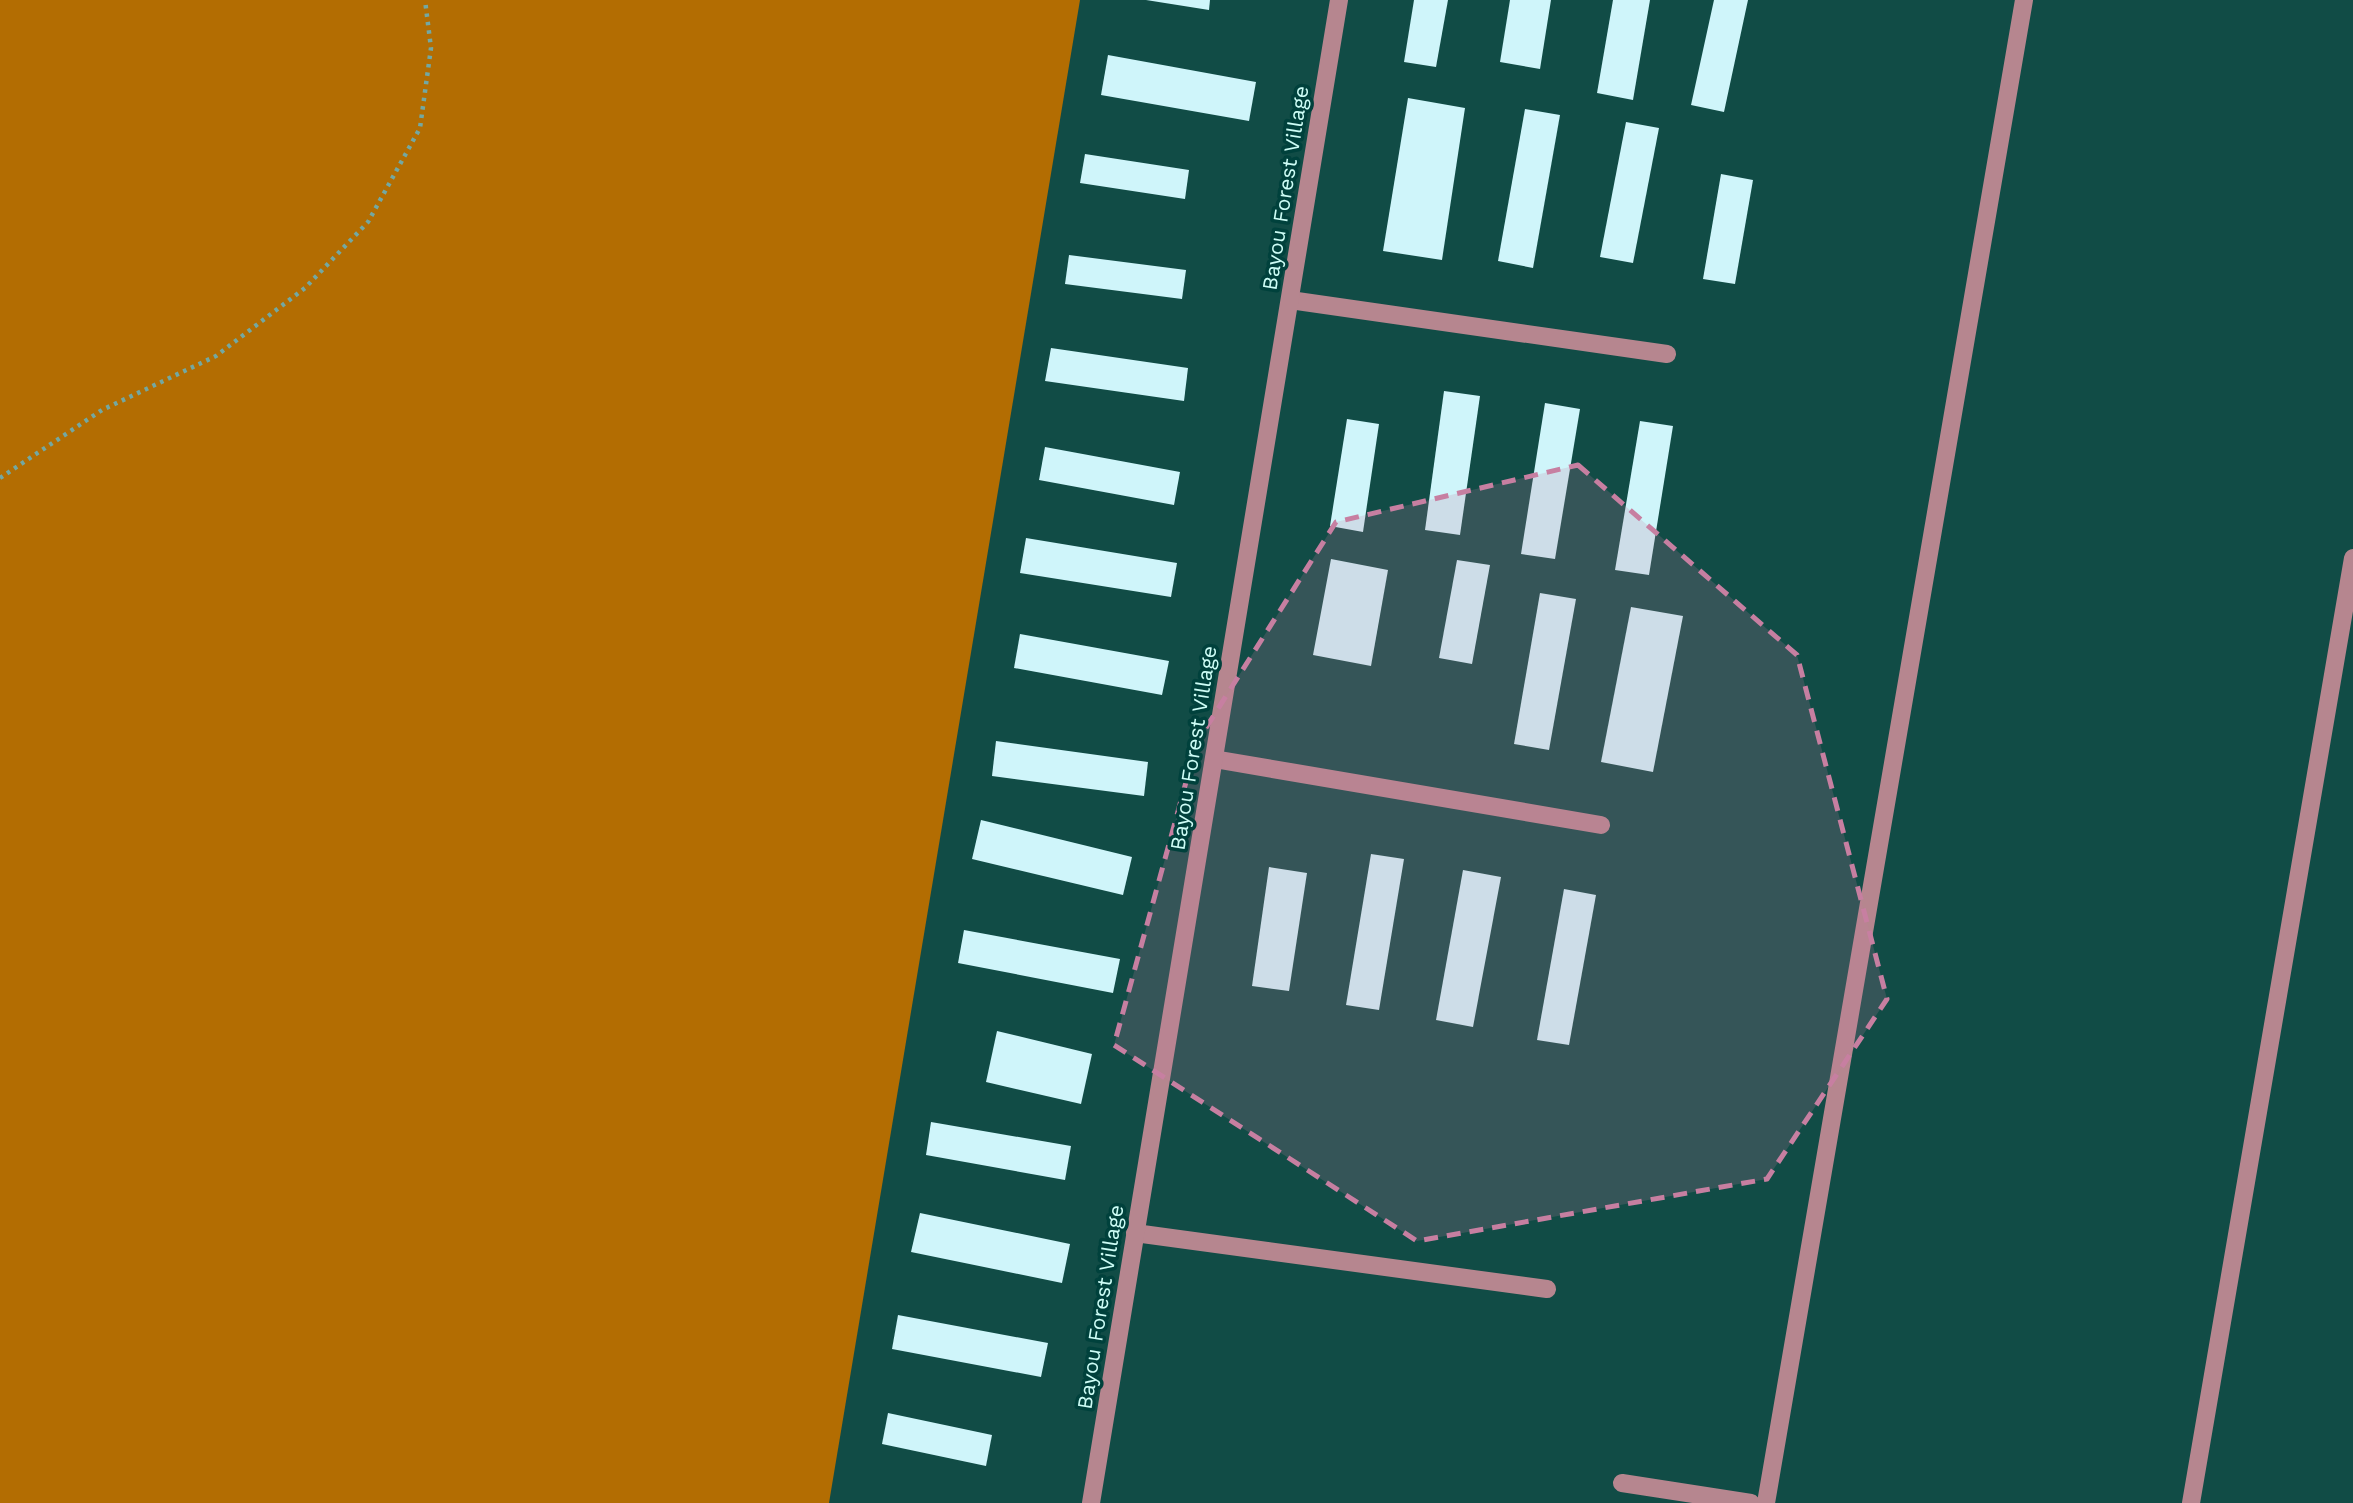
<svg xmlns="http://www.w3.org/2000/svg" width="2353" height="1503" font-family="'Work Sans',sans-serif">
	<rect width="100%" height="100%" fill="#114c46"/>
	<polygon fill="#b36d02" points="0,0 1080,0 829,1503 0,1503"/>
	<g fill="#cff5fa">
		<polygon points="1146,0 1210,0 1209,10"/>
		<polygon points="1414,0 1448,0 1436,67 1404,62"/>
		<polygon points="1510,0 1551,0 1540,69 1500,62"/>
		<polygon points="1613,0 1650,0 1633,100 1597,93"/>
		<polygon points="1714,0 1748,0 1724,112 1691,105"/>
		<polygon points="1108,55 1256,82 1249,121 1101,95"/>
		<polygon points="1408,98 1465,108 1442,260 1383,251"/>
		<polygon points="1525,109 1560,115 1533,268 1498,261"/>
		<polygon points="1626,122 1659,128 1633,263 1600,257"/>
		<polygon points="1085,154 1189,170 1185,199 1080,183"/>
		<polygon points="1721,174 1753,180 1735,284 1703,279"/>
		<polygon points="1069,255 1186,270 1182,299 1065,284"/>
		<polygon points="1051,348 1188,368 1184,401 1045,381"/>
		<polygon points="1444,391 1480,396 1460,535 1425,530"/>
		<polygon points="1545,403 1580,409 1555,559 1521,554"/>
		<polygon points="1347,419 1379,424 1363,532 1330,526"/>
		<polygon points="1640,421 1673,426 1649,575 1615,570"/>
		<polygon points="1045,447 1180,472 1174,505 1039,480"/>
		<polygon points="1026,538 1177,563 1171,597 1020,573"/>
		<polygon points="1331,559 1388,570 1371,666 1313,655"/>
		<polygon points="1457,560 1490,565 1472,664 1439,658"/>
		<polygon points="1540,593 1576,599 1549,750 1514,744"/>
		<polygon points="1631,607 1683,616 1653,772 1601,762"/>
		<polygon points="1020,634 1169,661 1162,695 1014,668"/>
		<polygon points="996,741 1148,762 1144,796 992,776"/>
		<polygon points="981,820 1132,857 1123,895 972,859"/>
		<polygon points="1371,854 1404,859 1379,1010 1346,1005"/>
		<polygon points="1269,867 1307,873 1289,991 1252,986"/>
		<polygon points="1463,870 1501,877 1473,1027 1436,1020"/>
		<polygon points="1564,889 1596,895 1569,1045 1537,1040"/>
		<polygon points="964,930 1120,959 1113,993 958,963"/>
		<polygon points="997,1031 1092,1054 1081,1104 986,1082"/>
		<polygon points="931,1122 1071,1146 1065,1180 926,1155"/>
		<polygon points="920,1213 1070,1244 1062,1283 911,1252"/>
		<polygon points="898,1315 1048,1343 1041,1377 892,1349"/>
		<polygon points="888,1413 992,1435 986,1466 882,1444"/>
	</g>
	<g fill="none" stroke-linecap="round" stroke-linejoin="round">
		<polyline stroke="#73a8a2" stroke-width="4.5" stroke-dasharray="3.5 5" stroke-linecap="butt" points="0,478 102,410 216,356 305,288 368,222 420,128 431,48 425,0"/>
		<g stroke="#b6868f" stroke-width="18">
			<polyline points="1290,300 1667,354"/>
			<polyline points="1214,759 1601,825"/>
			<polyline points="1135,1233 1547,1289"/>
			<polyline points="1622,1483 1751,1503"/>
			<polyline points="1091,1503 1339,0"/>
			<polyline points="1766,1503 2024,0"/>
			<polyline points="2191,1503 2353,558"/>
		</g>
	</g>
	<path fill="#c77fa1" fill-opacity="0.2" stroke="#c77fa1" stroke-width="5" stroke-dasharray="14 9" stroke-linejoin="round" d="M1578,465L1797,655L1887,999L1767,1179L1417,1241L1114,1045L1197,742L1336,522Z"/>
	<g text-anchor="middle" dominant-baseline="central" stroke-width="7" stroke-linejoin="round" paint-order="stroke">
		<g font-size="21" fill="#cdfdf6" stroke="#00413c">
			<text transform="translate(1285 188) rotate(-81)">Bayou Forest Village</text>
			<text transform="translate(1193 748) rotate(-81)">Bayou Forest Village</text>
			<text transform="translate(1100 1307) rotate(-81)">Bayou Forest Village</text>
		</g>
	</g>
</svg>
